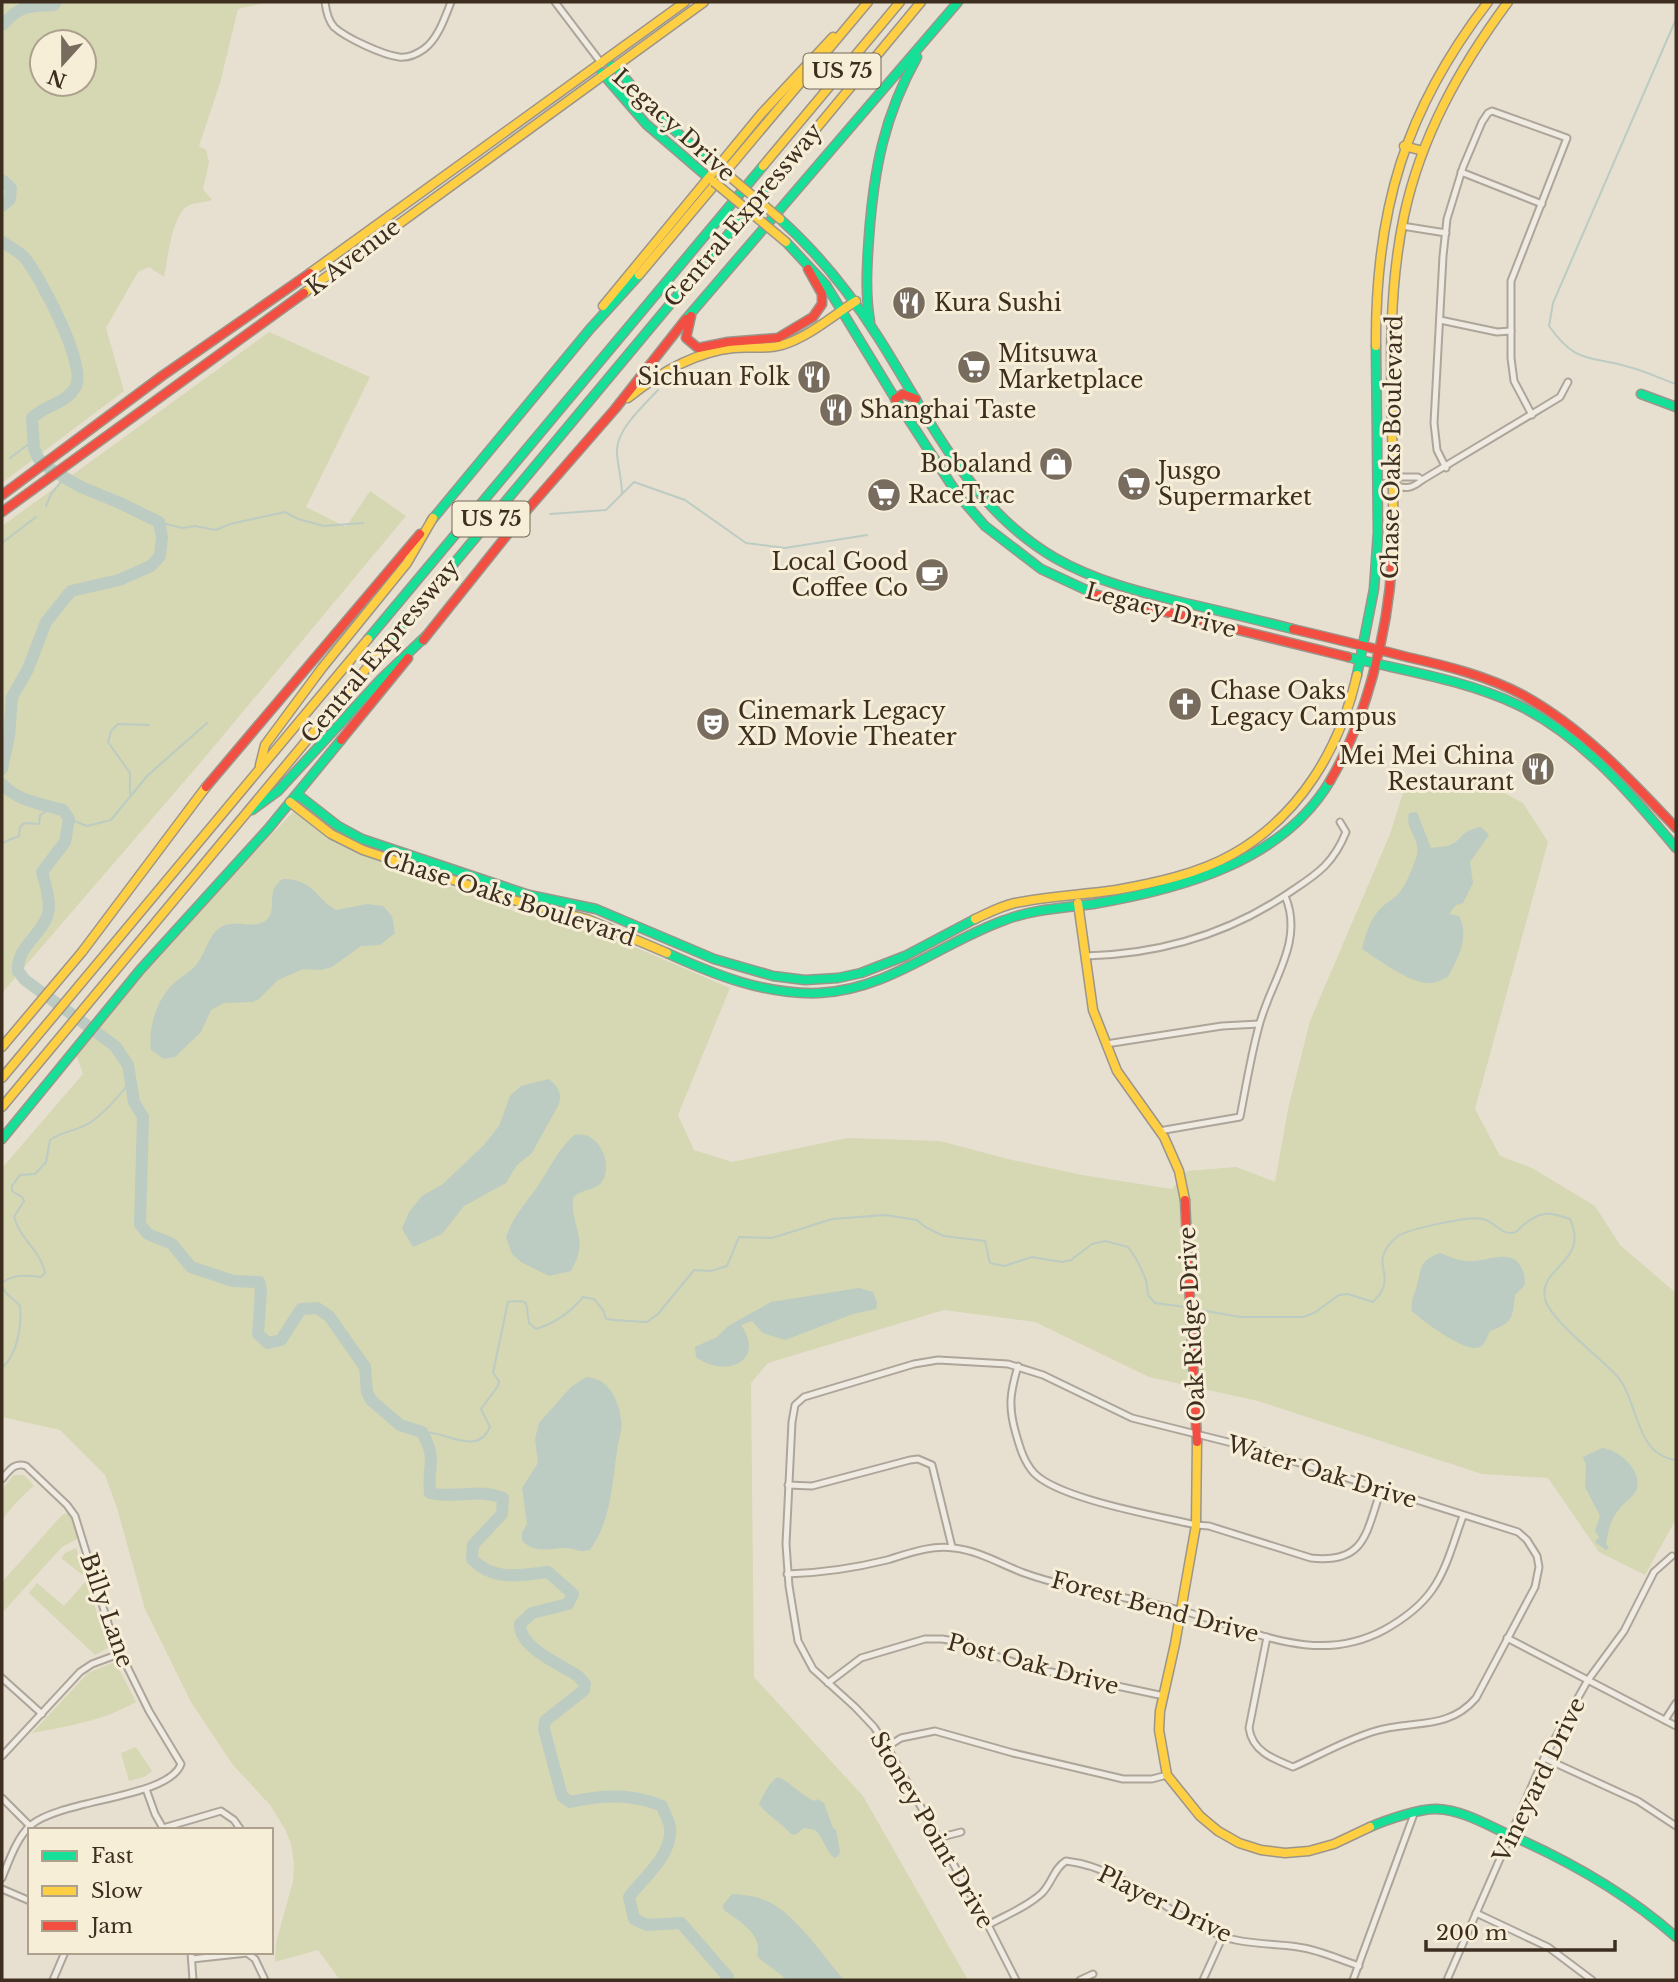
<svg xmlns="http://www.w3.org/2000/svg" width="1678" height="1982" font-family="'Libre Baskerville',serif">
	<rect width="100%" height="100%" fill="#e7e0d1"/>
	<g fill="#d6d7b3" fill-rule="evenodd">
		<path d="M2,2L265,3L238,9L220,83L199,146L206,150L209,162L203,189L212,200C204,203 198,202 190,205C172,211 168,259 164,277L149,267L138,272L106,328L124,391L2,483ZM42,42H84V84H42Z"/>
		<polygon points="269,332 370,377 306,507 346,527 370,491 406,516 201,762 2,993 2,526"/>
		<polygon points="1457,776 1482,781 1523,803 1548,842 1475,1109 1500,1156 1532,1168 1595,1206 1620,1245 1676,1293 1676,1519 1645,1575 1599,1552 1548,1478 1482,1474 1258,1401 1149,1377 1035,1322 944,1310 768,1363 751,1383 754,1677 863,1796 968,1980 340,1980 318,1950 275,1962 276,1943 293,1881 294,1863 291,1844 285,1829 270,1805 233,1765 191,1702 145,1609 117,1508 105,1475 60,1430 2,1417 2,1168 83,1074 76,1054 179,931 294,811 339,844 521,914 590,928 730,988 678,1115 694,1150 732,1162 847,1138 940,1141 1008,1159 1082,1175 1172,1189 1187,1171 1236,1167 1275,1182 1288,1109 1310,1021 1390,834 1408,777"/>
		<path d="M14,1475H24L34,1486C23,1495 9,1509 2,1521V1489Z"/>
		<path d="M68,1513C76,1518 81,1531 77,1539L62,1547L2,1613V1582L62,1515Z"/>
		<polygon points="76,1548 108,1648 95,1655 29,1593 37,1583 64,1606 86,1581 85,1577 61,1558 65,1553"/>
		<path d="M112,1663L117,1665L136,1702C103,1721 68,1726 32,1733L88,1673Z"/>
		<polygon points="136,1747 152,1771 144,1777 129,1781 121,1753"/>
	</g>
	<g fill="#bcccc2">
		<path d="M1417,812L1431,848C1436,847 1444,847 1450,845C1464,839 1459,831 1481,827L1489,835L1470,862L1473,883L1463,903L1456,905L1449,914L1459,916C1470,937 1458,958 1448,977C1441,980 1435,984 1427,983C1407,981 1379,960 1362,949C1366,933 1370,918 1383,906C1388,902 1395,898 1400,892C1407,882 1412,870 1416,858C1423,840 1404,830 1409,813Z"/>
		<path d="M283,879C314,879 315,898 336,910L367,904L383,906L392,916L395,933L380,945L361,946L332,967L321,970L303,969L278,980L259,999L252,1002L224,1003L211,1010L201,1032L175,1057L164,1059L151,1050C148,1028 156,1002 172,985C181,976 192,972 199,961C207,949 210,932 223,926C236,920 254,929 265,921C280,911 263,891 283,879Z"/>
		<path d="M549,1079C558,1087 562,1092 559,1104L532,1153L517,1165L506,1183L464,1206L442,1234L413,1247L402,1229L409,1212L422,1196L443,1184L484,1145L499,1126L510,1096L521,1086Z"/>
		<path d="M574,1135C579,1135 585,1134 590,1137C604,1145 611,1168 602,1182C595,1191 580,1189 573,1198C571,1230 590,1238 571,1271L549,1276L521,1262L512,1254L506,1237C513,1218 523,1206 535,1190C549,1171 556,1151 574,1135Z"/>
		<path d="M1440,1253C1451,1257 1460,1262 1472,1261C1487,1261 1509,1249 1520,1265C1524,1271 1526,1278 1524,1286L1515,1295C1512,1320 1513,1322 1490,1331C1486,1338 1485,1347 1476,1348C1463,1350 1422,1321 1412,1311C1411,1301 1413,1298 1416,1289C1422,1270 1417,1261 1440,1253Z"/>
		<path d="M859,1288L873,1292L877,1302L876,1309L853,1314L785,1340L763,1333L752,1321L741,1325C767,1363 723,1378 696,1357L695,1347L717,1337L728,1326L771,1302Z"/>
		<path d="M586,1377C608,1378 618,1398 621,1419C623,1429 618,1441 617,1451C612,1484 611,1521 590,1550C576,1553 579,1549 567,1548C551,1547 534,1555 522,1540V1533L527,1524L522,1488L538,1463L535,1439L539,1423L571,1387Z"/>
		<path d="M1602,1448C1621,1450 1644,1473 1636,1491C1632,1498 1625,1502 1620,1508C1611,1518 1608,1531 1606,1544L1609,1548L1606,1550L1595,1542L1599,1537L1595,1531L1600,1516L1585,1487L1586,1465L1583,1457Z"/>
		<path d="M778,1777C792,1783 801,1796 815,1801L817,1799L824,1803L833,1828L836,1830L840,1851L838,1856L834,1858C825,1850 824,1838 815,1830L804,1828L795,1835L791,1834C782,1823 767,1815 759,1804C764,1794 769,1782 778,1777Z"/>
		<path d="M732,1894C744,1895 758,1896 769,1902C795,1914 825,1958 844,1980H786C777,1970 767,1966 757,1956C764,1935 739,1921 724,1910L723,1905Z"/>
	</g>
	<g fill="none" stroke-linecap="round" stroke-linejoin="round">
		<g stroke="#bcccc2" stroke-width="2">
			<path d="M1676,19L1553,303L1549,326C1577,365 1588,355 1629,367C1645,371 1661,379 1676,384"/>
			<polyline points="10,458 34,440"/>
			<path d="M622,493C622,479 616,459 617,449C618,428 645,404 658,390"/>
			<polyline points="46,506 51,494 64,478"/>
			<polyline points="550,514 606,510 634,482 685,500 746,543 785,548 867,535"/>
			<polyline points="159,522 182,528 195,526 216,530 230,524 285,512 298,519 324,526 363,523"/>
			<polyline points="2,543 36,517"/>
			<polyline points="130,794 130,773 108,742 111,731 118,724 149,725"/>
			<polyline points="69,819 87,826 111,820 147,776 207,723"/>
			<polyline points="2,843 19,836 20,827 24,823 39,824 40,815 53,807"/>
			<path d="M1195,1309L1240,1317H1303L1314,1313L1339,1295L1348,1294L1373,1302C1398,1278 1373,1267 1387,1248C1389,1244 1395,1238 1398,1236C1410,1229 1470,1215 1483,1219C1493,1221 1501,1234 1512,1233C1518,1232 1517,1231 1521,1227C1540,1211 1547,1211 1570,1219C1590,1263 1538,1266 1545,1299C1550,1320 1603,1360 1618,1377C1639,1403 1635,1455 1676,1460"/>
			<path d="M2,1368C17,1355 22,1326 20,1306C14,1298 2,1294 2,1283C13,1274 28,1275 41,1277L45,1273C40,1249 21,1241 14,1217L24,1201L22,1197L12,1191V1186L20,1175L35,1174L46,1162L50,1140C62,1131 78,1131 91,1122C106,1112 119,1096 130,1082"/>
			<path d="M422,1432C447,1431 477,1457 490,1427L481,1409L498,1386L499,1381L493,1373L508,1302C532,1298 525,1304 529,1323L536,1329C555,1323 570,1313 583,1297L594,1299L603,1310L606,1319C620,1321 633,1321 647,1322L658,1314L694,1270L711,1271L727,1266L739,1237L772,1238L832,1219L885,1215L917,1220L925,1227L944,1236L985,1241L990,1263L1004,1266L1032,1257L1062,1262L1071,1260L1092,1244L1105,1241L1128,1247L1137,1260L1146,1280L1148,1295L1155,1303L1186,1307"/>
		</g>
		<g stroke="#bcccc2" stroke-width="12">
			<path d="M2,25C22,4 27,7 54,5L56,2"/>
			<polyline points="2,180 11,188 10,199 2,206"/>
			<path d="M2,242C9,246 18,251 24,257C40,276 89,368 75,388C64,405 45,405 32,418L34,448L38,458L50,469L81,487L120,503L159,522L162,537L160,556L151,566L119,580L71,591L46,622L28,669L12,697L9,736L2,769"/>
			<path d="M2,784C18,801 41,804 63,810L69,819L65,842L42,872C45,883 49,895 49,906C49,932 16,944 18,971L25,980L115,1046L128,1065L134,1102L143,1117L140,1224L148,1234L172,1244L191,1267L233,1281L259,1282L261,1290L258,1334L268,1343L281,1340L301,1309L317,1308L329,1316L365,1367L367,1392L371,1400L400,1425L422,1432C438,1461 427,1464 430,1493C454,1499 479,1488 503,1498L502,1514L473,1545L472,1559C494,1582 520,1575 548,1572L573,1594L568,1604L532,1613L520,1624C519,1648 560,1664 578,1676L585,1684L584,1690L545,1721L544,1729L562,1796L570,1802C601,1795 632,1793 662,1806C664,1813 669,1820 670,1827C673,1855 644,1877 629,1897L634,1919L647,1925L681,1923L728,1977L727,1980"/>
		</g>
		<g stroke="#ada599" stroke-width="9">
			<g id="street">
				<path d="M325,2C326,11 328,20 334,27C346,38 383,55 399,57C407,58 417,54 424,49C438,39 445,17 451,2"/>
				<polyline points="555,2 602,64"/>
				<polyline points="1461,172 1542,204"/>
				<polyline points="1402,226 1446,233"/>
				<polyline points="1440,320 1497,332 1511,331"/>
				<polyline points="1446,468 1437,450 1434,423 1443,256 1447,219 1463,167 1482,122 1488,113 1492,111 1567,138 1511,281 1511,358 1514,381 1532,415"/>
				<path d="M1378,483C1398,483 1405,495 1422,480L1560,397L1568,382"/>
				<polyline points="1394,483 1399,477 1418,477 1422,480"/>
				<path d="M1086,956C1162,954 1230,934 1293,890C1319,873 1334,862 1346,832L1340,822"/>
				<polyline points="1106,1044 1222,1026 1259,1024"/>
				<path d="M1159,1131L1240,1117C1246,1086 1251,1055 1259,1026C1270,982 1305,942 1285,896"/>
				<path d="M1018,1366C1010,1393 1008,1407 1016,1434C1020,1448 1024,1462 1034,1473C1059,1499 1158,1516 1196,1525L1209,1526L1311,1558C1366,1564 1366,1532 1381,1490"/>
				<path d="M2,1479C9,1471 14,1462 26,1466L67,1505L75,1516L112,1636L149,1711L181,1764C169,1798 62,1799 31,1825C17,1837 9,1861 2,1878"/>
				<polyline points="788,1485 812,1486 910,1460 918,1459 932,1465 952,1547"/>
				<path d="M787,1574C820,1573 855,1568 887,1560C910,1553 930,1545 954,1548C980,1551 1000,1564 1024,1573C1071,1590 1130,1597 1179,1610C1248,1627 1313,1668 1384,1630C1402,1620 1420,1607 1432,1590C1447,1569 1454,1540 1463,1516"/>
				<polyline points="1507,1638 1676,1726"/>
				<polyline points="2,1678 42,1714"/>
				<polyline points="828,1683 861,1658 925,1639 942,1639 966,1643 981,1651 1028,1667 1164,1696"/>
				<polyline points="1665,1720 1676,1703"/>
				<polyline points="887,1747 901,1738 935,1731 1013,1753 1123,1779 1152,1779 1167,1775"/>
				<polyline points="2,1756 80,1672 92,1664 119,1654"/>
				<polyline points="1544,1758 1638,1801 1676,1826"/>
				<polyline points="146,1789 155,1814 164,1830"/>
				<polyline points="2,1798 30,1826"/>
				<polyline points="163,1828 221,1811 234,1820 241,1830"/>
				<polyline points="938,1838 961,1832"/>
				<polyline points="2,1889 30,1901"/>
				<polyline points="1476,1913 1548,1947 1592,1980"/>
				<path d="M988,1925C1006,1915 1027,1907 1042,1893C1052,1883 1054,1868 1066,1861C1126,1868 1169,1917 1224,1937C1249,1945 1273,1943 1298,1947C1320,1950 1338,1959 1359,1966"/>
				<polyline points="191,1952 193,1980"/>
				<polyline points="192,1959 247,1953 255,1959 265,1980"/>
				<polyline points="53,1980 65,1952"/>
				<path d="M1016,1980L988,1925L887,1747L874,1727L855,1707L813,1669L798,1641L789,1586L786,1544L792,1422L795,1405L804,1397L914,1364L938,1360L1008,1364L1043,1375L1132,1418L1252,1448L1518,1532L1527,1540L1537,1556L1539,1567L1535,1587L1476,1698C1447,1732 1410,1719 1372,1732C1344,1741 1320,1755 1293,1767C1273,1759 1252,1751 1249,1728L1267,1637"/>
				<polyline points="1080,1980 1093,1974"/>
				<polyline points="1203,1980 1223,1936"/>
				<polyline points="1353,1980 1414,1814"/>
				<polyline points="1447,1980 1544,1758 1588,1680 1624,1631 1654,1572 1672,1556"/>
			</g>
		</g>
		<g stroke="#9c958a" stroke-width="11">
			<g id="fast">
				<polyline points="612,66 615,66 656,115 721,169"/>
				<polyline points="602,73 646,124 710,179"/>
				<path d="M780,219C819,254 850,293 878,337C929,417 969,508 1055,558C1095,581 1140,592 1185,603C1221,611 1257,620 1293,629"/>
				<polyline points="786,242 826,285 896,400 958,495 985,526 1041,569 1097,595"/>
				<polyline points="686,319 958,2"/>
				<path d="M870,322C865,293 867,265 869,236C874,169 884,116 917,57"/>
				<polyline points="1641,394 1676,407"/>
				<polyline points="431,521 590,329 639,275"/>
				<polyline points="368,639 763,166"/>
				<polyline points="386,645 791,159"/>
				<path d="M1348,657C1405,671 1466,680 1518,705C1581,735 1632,795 1676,848"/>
				<polyline points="1357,675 1374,589 1378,532 1376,346"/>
				<polyline points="297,794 338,826 362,839 529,895 596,909 714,959 773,976 805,980 838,978 861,973 905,956 975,919"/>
				<polyline points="252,810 278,791 381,679 426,636"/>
				<path d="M667,953C715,975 765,995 819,993C889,990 942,942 1005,920C1033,909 1064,908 1093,904C1181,889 1282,862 1330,781"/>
				<polyline points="2,1139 140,970 268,829 341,740"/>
				<path d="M1370,1827C1386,1820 1421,1808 1437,1809C1460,1810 1482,1822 1503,1832C1566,1859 1624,1891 1676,1937"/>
			</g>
		</g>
		<g stroke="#9c958a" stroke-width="11">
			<g id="slow">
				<polyline points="1404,146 1423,151"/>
				<polyline points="791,159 921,2"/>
				<polyline points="763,166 900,2"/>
				<polyline points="310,273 685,2"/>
				<polyline points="639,275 868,2"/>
				<polyline points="304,293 704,2"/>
				<polyline points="603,306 762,113 833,37"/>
				<path d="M1376,346C1375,210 1405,110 1488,2"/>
				<path d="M628,398C659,373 694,352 734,348C750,346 766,350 782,345C809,337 832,316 856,301"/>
				<path d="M1392,561C1398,447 1380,329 1404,216C1421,136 1460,67 1508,2"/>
				<polyline points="260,765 265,745 322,668 407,563 433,518"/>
				<polyline points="290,802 331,834 363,850 513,900 587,919 667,953"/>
				<polyline points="1078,903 1093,1010 1117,1071 1164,1137 1179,1171 1185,1200"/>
				<path d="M975,919C988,913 1001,906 1015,903C1048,896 1082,895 1116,890C1155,883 1198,874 1233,854C1300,816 1340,748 1357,675"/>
				<polyline points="2,1047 82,952 206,787"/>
				<polyline points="2,1078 368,639"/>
				<polyline points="2,1107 386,645"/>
				<polyline points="1197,1442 1196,1525 1175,1644 1160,1711 1159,1730 1167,1775 1200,1816 1218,1831 1239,1843 1261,1850 1285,1853 1309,1851 1334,1844 1370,1827"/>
			</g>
		</g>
		<g stroke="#9c958a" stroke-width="11">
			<g id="jam">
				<polyline points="691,316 686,338 698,348 728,342 778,338 813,317 822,304 822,294 808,269"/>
				<polyline points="895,399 903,394 916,399"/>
				<polyline points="2,495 162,376 310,273"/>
				<polyline points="2,512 304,293"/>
				<polyline points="1097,595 1348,657"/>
				<path d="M1293,629C1331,638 1369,647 1407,657C1447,666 1487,676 1523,695C1583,728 1630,779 1676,828"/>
				<polyline points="423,640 527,510 615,409 686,319"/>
				<polyline points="341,740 408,658"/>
				<path d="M1330,781C1366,720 1388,632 1392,561"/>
				<polyline points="206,787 420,534"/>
				<polyline points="1185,1200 1197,1442"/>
			</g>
		</g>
		<use href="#street" stroke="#efebe3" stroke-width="5"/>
		<use href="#fast" stroke="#16e098" stroke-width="8"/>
		<use href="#slow" stroke="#ffcf43" stroke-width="8"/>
		<use href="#jam" stroke="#f24e42" stroke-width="8"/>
		<g stroke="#9c958a" stroke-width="11" stroke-linecap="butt">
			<g id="slow-bridge">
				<polyline points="722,170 780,219"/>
				<polyline points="714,182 786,242"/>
			</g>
		</g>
		<use href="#slow-bridge" stroke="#ffcf43" stroke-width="8"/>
	</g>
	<defs>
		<g id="restaurant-disc" transform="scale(1.75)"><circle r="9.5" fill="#786c5e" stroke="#f7eed8"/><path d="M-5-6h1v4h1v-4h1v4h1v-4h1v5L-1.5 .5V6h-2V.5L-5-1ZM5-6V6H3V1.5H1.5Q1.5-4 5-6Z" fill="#fff"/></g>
		<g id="supermarket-disc" transform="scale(1.75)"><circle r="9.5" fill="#786c5e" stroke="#f7eed8"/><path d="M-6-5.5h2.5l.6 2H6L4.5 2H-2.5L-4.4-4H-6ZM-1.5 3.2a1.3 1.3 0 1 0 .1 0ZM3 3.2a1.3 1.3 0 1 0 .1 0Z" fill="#fff"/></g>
		<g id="shop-disc" transform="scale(1.75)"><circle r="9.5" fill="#786c5e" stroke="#f7eed8"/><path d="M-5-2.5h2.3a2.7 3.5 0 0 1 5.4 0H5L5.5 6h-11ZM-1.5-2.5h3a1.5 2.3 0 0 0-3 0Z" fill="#fff"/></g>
		<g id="cafe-disc" transform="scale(1.75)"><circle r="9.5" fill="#786c5e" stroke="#f7eed8"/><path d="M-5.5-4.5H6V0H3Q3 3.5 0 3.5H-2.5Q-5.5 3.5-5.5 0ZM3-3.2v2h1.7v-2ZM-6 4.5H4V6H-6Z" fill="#fff"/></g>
		<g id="church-disc" transform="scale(1.75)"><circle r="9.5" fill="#786c5e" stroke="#f7eed8"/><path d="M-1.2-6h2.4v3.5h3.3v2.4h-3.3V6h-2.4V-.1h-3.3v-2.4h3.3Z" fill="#fff"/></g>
		<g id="theatre-disc" transform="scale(1.75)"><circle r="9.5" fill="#786c5e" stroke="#f7eed8"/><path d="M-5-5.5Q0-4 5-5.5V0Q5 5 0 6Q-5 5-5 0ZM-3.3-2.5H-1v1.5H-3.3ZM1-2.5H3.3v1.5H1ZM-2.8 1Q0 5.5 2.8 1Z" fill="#fff"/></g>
	</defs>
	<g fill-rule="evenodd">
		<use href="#restaurant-disc" x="909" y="303"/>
		<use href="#supermarket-disc" x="974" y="367"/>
		<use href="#restaurant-disc" x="814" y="377"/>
		<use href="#restaurant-disc" x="836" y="410"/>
		<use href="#shop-disc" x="1056" y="464"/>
		<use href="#supermarket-disc" x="1134" y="484"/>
		<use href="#supermarket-disc" x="884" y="495"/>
		<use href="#cafe-disc" x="932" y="575"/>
		<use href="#church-disc" x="1185" y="704"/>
		<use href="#theatre-disc" x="713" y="724"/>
		<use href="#restaurant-disc" x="1538" y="769"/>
	</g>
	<g text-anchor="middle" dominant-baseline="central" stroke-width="6" stroke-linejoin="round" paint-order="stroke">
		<g fill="#f7eed8" stroke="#756857" stroke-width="2">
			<rect x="803.5" y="53.5" width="77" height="35" rx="5"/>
			<rect x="452.5" y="501.5" width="77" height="35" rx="5"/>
		</g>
		<g font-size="21" font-weight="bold" fill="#3d2e20">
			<text x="842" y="71">US 75</text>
			<text x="491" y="519">US 75</text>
		</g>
		<g font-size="23" fill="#3d2e20" stroke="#f7eed8">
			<text transform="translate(674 125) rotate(42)">Legacy Drive</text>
			<text transform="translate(743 215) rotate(-50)">Central Expressway</text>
			<text transform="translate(353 257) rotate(-37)">K Avenue</text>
			<text transform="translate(1392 447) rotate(-89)">Chase Oaks Boulevard</text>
			<text transform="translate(1161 610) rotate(15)">Legacy Drive</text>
			<text transform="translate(380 651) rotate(-50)">Central Expressway</text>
			<text transform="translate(509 898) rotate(18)">Chase Oaks Boulevard</text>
			<text transform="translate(1192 1324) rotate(-93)">Oak Ridge Drive</text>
			<text transform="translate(1322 1472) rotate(17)">Water Oak Drive</text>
			<text transform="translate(1155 1607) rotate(15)">Forest Bend Drive</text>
			<text transform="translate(107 1610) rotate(71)">Billy Lane</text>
			<text transform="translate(1033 1664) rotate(15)">Post Oak Drive</text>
			<text transform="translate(1539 1780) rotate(-64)">Vineyard Drive</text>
			<text transform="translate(932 1830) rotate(60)">Stoney Point Drive</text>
			<text transform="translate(1165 1904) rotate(26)">Player Drive</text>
		</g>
		<g font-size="23" fill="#3d2e20" stroke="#f7eed8" text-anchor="start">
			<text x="934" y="303">Kura Sushi</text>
			<text x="998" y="354">Mitsuwa<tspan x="998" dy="26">Marketplace</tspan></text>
			<text x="790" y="377" text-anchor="end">Sichuan Folk</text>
			<text x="860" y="410">Shanghai Taste</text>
			<text x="1032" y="464" text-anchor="end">Bobaland</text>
			<text x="1158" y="471">Jusgo<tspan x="1158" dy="26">Supermarket</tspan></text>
			<text x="908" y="495">RaceTrac</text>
			<text x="908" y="562" text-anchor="end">Local Good<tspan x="908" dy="26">Coffee Co</tspan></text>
			<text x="1210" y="691">Chase Oaks<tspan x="1210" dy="26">Legacy Campus</tspan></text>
			<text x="738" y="711">Cinemark Legacy<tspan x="738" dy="26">XD Movie Theater</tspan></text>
			<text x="1514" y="756" text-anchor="end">Mei Mei China<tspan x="1514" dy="26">Restaurant</tspan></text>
		</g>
	</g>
	<rect width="1678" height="1982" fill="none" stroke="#3d2e20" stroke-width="7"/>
	<rect x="28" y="1828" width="245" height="126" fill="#f7eed8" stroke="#ada18e" stroke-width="2"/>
	<rect x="42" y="1851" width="35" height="10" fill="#16e098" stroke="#ada18e" stroke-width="2"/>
	<text x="91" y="1863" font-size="21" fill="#3d2e20">Fast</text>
	<rect x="42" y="1886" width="35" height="10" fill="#ffcf43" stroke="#ada18e" stroke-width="2"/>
	<text x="91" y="1898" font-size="21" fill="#3d2e20">Slow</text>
	<rect x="42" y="1921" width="35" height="10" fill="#f24e42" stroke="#ada18e" stroke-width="2"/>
	<text x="91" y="1933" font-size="21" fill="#3d2e20">Jam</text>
	<g transform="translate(63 63) rotate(201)"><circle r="33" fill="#f7eed8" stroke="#ada18e" stroke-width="2"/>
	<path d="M0-5L12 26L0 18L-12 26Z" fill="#786c5e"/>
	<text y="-10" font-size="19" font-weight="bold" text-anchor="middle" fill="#3d2e20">N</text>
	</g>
	<path d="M1426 1940v10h189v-10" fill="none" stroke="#3d2e20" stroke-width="3.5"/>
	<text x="1436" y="1940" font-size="21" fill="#3d2e20" stroke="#f7eed8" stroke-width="5" paint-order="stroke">200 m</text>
</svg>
